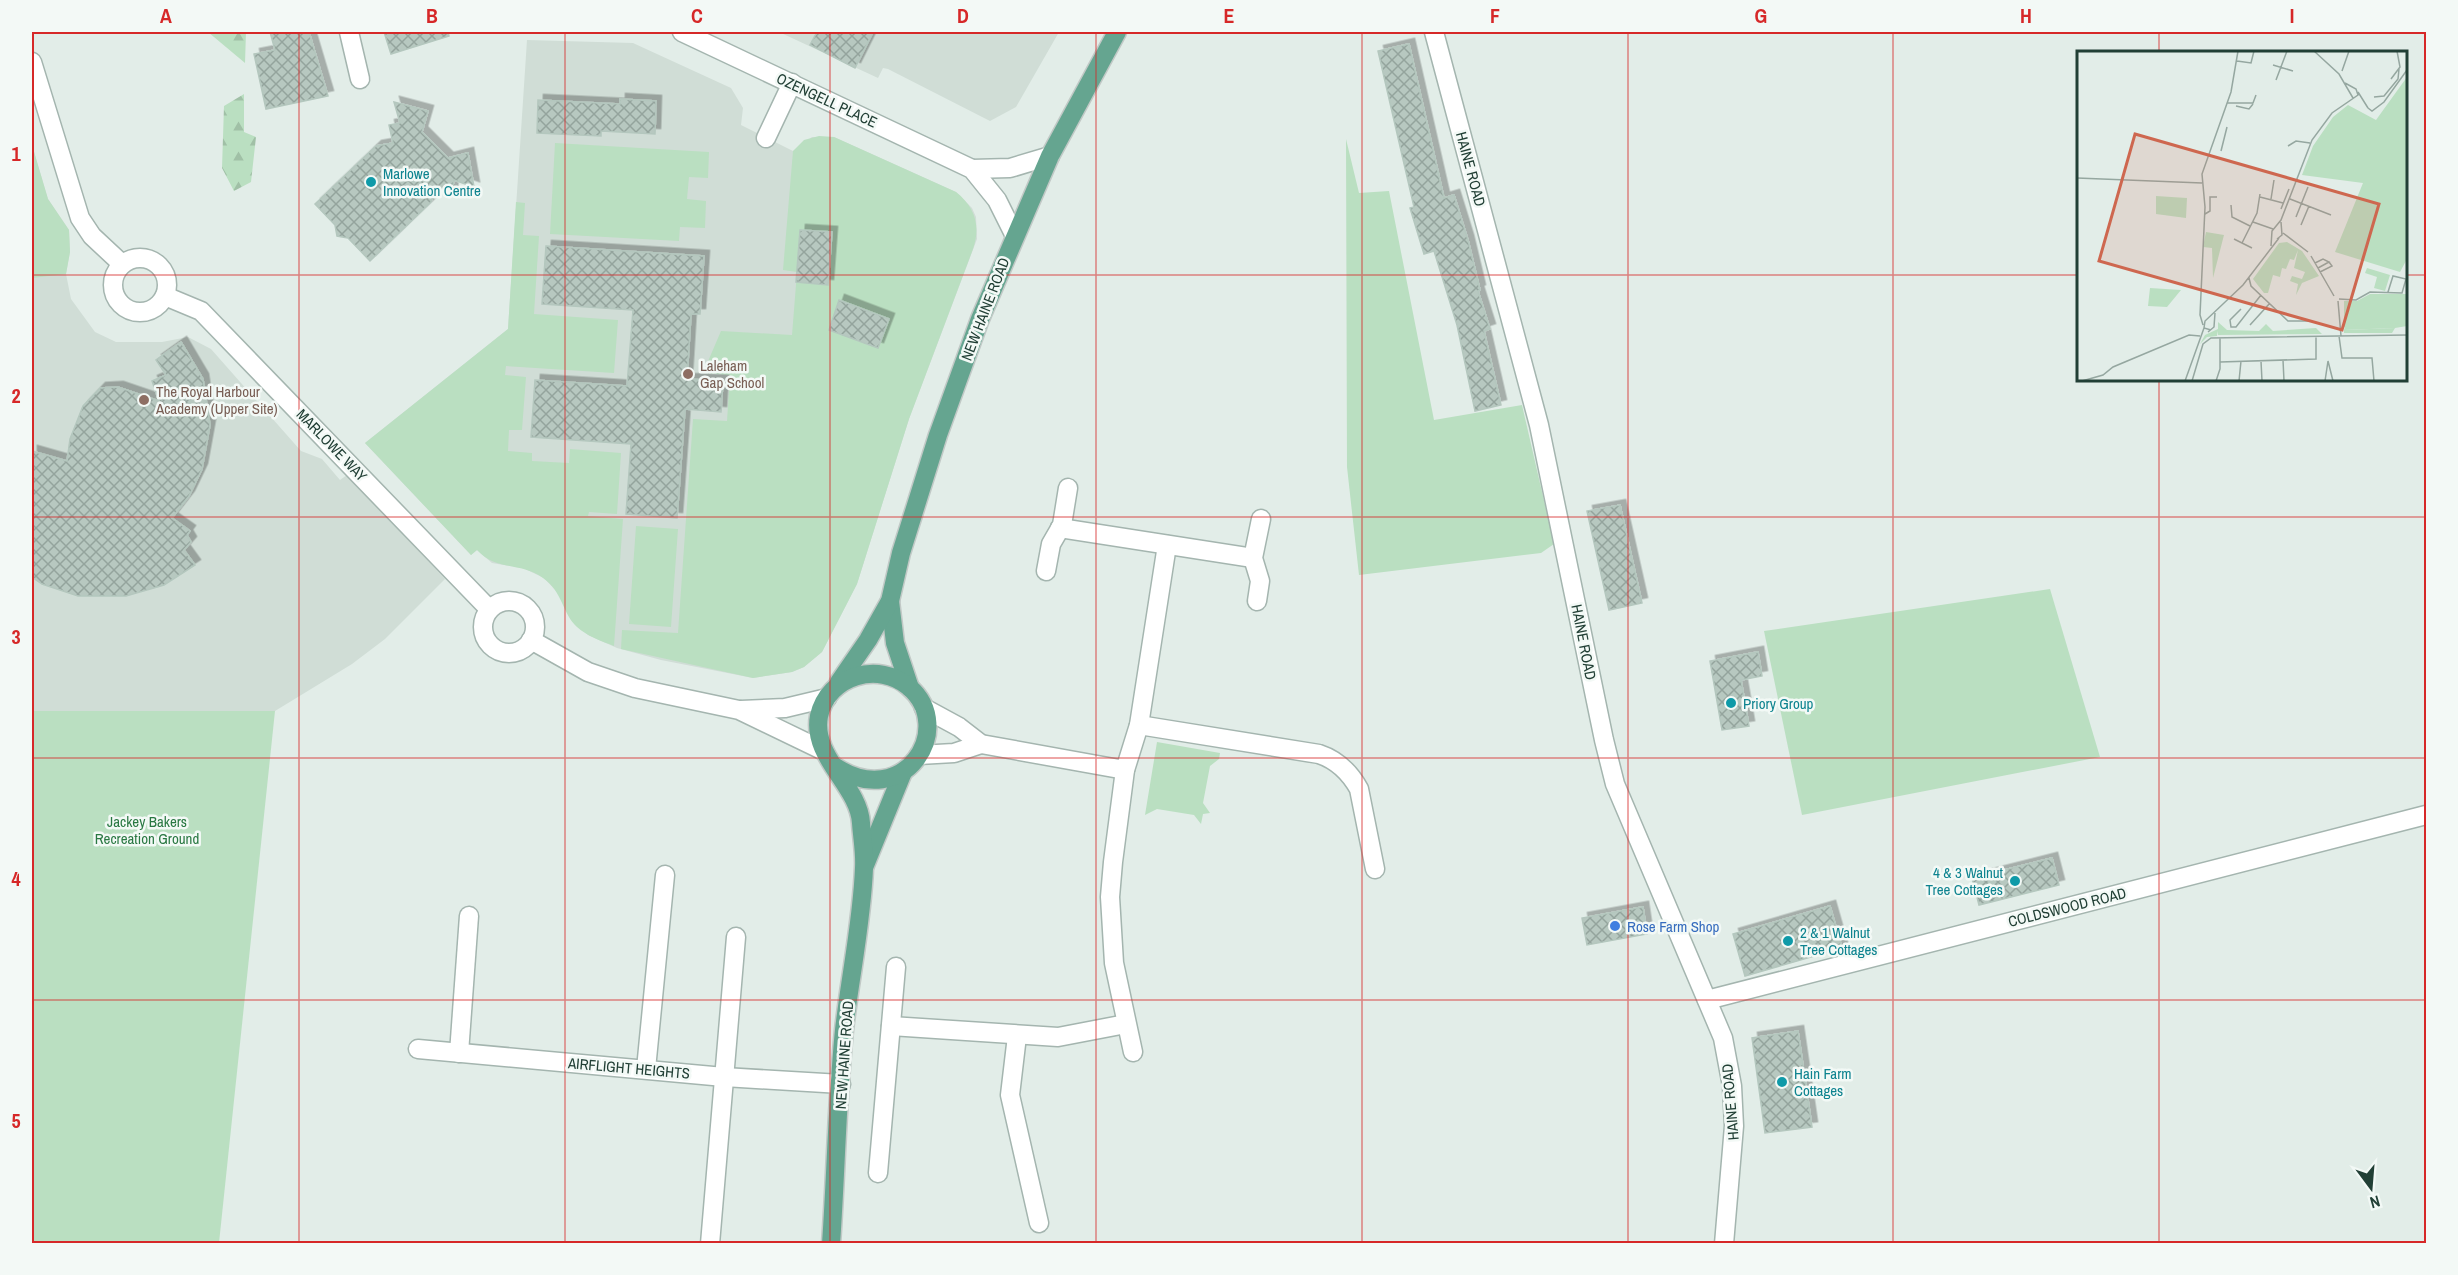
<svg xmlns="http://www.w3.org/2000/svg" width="2458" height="1275" font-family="'Archivo Narrow',sans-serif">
	<defs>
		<pattern id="forest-firs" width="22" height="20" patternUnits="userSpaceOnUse" patternTransform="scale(1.5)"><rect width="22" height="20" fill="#badfc1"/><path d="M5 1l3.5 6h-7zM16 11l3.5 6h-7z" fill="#a0c0a6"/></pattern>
		<pattern id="building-cross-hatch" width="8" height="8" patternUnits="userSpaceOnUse" patternTransform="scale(1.5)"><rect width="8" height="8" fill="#b7c8c0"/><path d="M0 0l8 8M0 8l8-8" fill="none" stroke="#94a49d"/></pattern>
		<filter id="shadow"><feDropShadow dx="5.5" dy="-5.5" stdDeviation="0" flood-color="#0004"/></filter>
	</defs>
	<rect width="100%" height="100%" fill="#e2ede8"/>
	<g fill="#d0ddd6">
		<polygon points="779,32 1059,32 1016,107 990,121 888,69 883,68 878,78"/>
		<polygon points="527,40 633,43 731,88 743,108 741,125 793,151 812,137 834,137 956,192 972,208 976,217 977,239 909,419 857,584 822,652 804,667 792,672 753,678 661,660 617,648 588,635 571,620 559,594 544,578 523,568 492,563 477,550 471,555 365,443 508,329"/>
		<polygon points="32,145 48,199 69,230 70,252 66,274 71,299 95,332 116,342 162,342 188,337 211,349 301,451 322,459 340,480 347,475 445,579 385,639 352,664 275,711 32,711"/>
	</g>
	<g fill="#badfc1">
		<path d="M819,136L834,137L956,192C975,207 981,226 973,249L909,419L857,584L822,652L804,667L792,672L753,678L621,649L622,630L678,633L693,419L727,421L730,375L703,373L721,331L792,335L797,272L783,270L793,151L804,140Z"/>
		<polygon points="1346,139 1359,193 1389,191 1434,420 1522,405 1554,544 1541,553 1359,575 1347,467"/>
		<polygon points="555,143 709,152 708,178 689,177 687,199 706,201 705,228 680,227 679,241 550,234"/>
		<polygon points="32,145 48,199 69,230 70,252 66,274 32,278"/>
		<path d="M516,202L525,203L523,235L539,236L534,314L618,320L614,373L506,366L505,375L526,377L522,430H509L508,451L532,453V461L569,463L570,449L621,453L617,514L589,512L588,516L623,519L614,646C601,641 587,636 577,627C562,613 563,592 543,578C520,561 497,572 477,550L471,555L365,443L508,329Z"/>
		<polygon points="636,526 678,529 671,627 629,624"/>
		<polygon points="2050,589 2100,757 1802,815 1764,631"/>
		<polygon points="32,711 275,711 219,1243 32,1243"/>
		<polygon points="1157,742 1220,753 1219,759 1210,766 1203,803 1210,813 1203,814 1201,824 1194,815 1157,809 1145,815"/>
	</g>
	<g fill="url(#forest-firs)">
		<polygon points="208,32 246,32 245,63"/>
		<polygon points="244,94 244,132 256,137 251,182 234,191 222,168 224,106"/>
	</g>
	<g fill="url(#building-cross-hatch)" stroke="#b4c7be" stroke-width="1.5" filter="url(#shadow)">
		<polygon points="270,32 309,32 328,96 266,109 254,54 275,50"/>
		<polygon points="384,32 448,32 449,36 391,54"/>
		<polygon points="817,32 873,32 855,68 810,45"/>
		<polygon points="1409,44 1444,198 1454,195 1468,240 1480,290 1478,291 1490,329 1484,331 1501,405 1475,411 1457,325 1434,251 1424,254 1410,208 1414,207 1378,51"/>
		<polygon points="620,99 656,101 655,134 601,131 601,136 537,133 538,100 620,104"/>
		<polygon points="394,102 428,111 422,132 448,158 468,153 474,187 454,180 452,191 435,187 431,202 370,261 348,238 337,236 335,225 315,204 376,146 393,143 389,125 400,123"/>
		<polygon points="800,230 832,232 828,285 796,282"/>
		<polygon points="546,246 704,256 700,314 691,314 687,379 723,381 721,412 685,409 677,518 626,514 631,444 531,437 535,380 627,386 633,310 542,304"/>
		<polygon points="839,300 889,319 878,348 829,330"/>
		<polygon points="181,342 203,379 210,425 202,469 189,496 172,518 190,531 187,535 191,542 184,550 195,565 164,585 126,596 78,596 42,584 32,577 32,451 67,461 70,439 83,406 100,388 118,387 159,401 152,381 166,375 156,360"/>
		<polygon points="1620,505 1642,603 1609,610 1587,511"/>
		<polygon points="1758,652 1762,676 1741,680 1749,726 1722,730 1710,661"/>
		<polygon points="2052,858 2059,885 1979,905 1972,878"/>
		<polygon points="1830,906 1842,948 1745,976 1733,934"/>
		<polygon points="1643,907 1647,934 1587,945 1582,918"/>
		<polygon points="1798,1031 1812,1127 1765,1133 1752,1038"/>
	</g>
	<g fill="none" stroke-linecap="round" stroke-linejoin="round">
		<g stroke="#a4b5af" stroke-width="21">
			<g id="minor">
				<polyline points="349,32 360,79"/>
				<polyline points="682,32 972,169 997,200 1014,234"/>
				<polyline points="1434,32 1539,425 1604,740 1615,784 1723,1038 1732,1086 1734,1126 1724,1244"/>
				<polyline points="32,62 80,218 92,236 122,264"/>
				<polyline points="766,138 792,83"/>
				<polyline points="972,169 1010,168 1050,156"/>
				<circle cx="140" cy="285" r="27"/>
				<polyline points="165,296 201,311 489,609"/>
				<polyline points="1060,528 1253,558"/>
				<polyline points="1046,571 1051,544 1062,525 1068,488"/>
				<circle cx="509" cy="627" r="26"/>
				<polyline points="1257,601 1260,581 1253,558 1261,519"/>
				<polyline points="531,640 588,672 635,688 739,710 824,751"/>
				<polyline points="924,708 959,727 981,744 1125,770"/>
				<polyline points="741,710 785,708 827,698"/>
				<path d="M1139,725L1319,754C1337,760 1349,771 1359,789L1375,869"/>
				<polyline points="919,755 954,753 981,744"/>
				<polyline points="1707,1000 2426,815"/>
				<polyline points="891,1026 1058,1037 1126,1024"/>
				<polyline points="1017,1036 1010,1095 1039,1223"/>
				<polyline points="418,1049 724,1077 841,1084"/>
				<polyline points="1133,1052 1114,963 1110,897 1113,862 1125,770 1139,725 1167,545"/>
				<polyline points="459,1053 469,916"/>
				<polyline points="646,1069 665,875"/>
				<polyline points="878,1173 896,967"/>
				<polyline points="710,1244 736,937"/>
			</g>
		</g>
		<g stroke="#c1c9c6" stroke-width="21">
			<g id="major">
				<polyline points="890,601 895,643 910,688"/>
				<polyline points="839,682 868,640 890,601 901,553 938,435 980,319 1050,156 1117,32"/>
				<polyline points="865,865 903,772"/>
				<path d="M831,1244C836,1173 837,1101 844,1030C850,977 862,922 864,868C865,853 862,838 861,823C859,786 811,757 819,716C828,675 879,661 909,687C957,728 904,813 834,766"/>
			</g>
		</g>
		<use href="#minor" stroke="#fff" stroke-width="18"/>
		<use href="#major" stroke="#65a590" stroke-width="18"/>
	</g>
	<path fill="none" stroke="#d62828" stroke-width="1.5" stroke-opacity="0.55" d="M299,32V1244M565,32V1244M830,32V1244M1096,32V1244M1362,32V1244M1628,32V1244M1893,32V1244M2159,32V52M32,275H2078M2406,275H2426M2159,380V1244M32,517H2426M32,758H2426M32,1000H2426"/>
	<g fill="#0f9aa8" stroke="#f3f9f6" stroke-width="2">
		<circle cx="371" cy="182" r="6"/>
		<circle cx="1731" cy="703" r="6"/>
		<circle cx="2015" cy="881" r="6"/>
		<circle cx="1788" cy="941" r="6"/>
		<circle cx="1782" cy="1082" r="6"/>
	</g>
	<g fill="#8d6e63" stroke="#f3f9f6" stroke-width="2">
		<circle cx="688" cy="374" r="6"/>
		<circle cx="144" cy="400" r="6"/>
	</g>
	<circle fill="#3f7fe0" stroke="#f3f9f6" stroke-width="2" cx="1615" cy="926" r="6"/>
	<g text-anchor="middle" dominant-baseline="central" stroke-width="5" stroke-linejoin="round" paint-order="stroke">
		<g font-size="15" fill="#213f35" stroke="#f3f9f6">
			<text transform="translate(827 100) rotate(25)">OZENGELL PLACE</text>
			<text transform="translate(1471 169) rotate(75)">HAINE ROAD</text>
			<text transform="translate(985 309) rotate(-69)">NEW HAINE ROAD</text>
			<text transform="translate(332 445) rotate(46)">MARLOWE WAY</text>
			<text transform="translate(1584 642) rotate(79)">HAINE ROAD</text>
			<text transform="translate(2067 907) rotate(-14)">COLDSWOOD ROAD</text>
			<text transform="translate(844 1055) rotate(-86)">NEW HAINE ROAD</text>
			<text transform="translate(629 1068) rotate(5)">AIRFLIGHT HEIGHTS</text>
			<text transform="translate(1730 1102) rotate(-95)">HAINE ROAD</text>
		</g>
		<g font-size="15" fill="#0d838f" stroke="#f3f9f6" text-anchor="start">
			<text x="383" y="173">Marlowe<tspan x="383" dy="17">Innovation Centre</tspan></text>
			<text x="1743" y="703">Priory Group</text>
			<text x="2003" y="872" text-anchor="end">4 &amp; 3 Walnut<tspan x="2003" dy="17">Tree Cottages</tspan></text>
			<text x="1800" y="932">2 &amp; 1 Walnut<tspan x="1800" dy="17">Tree Cottages</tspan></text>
			<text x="1794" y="1073">Hain Farm<tspan x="1794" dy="17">Cottages</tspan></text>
		</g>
		<g font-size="15" fill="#785e54" stroke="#f3f9f6" text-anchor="start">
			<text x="700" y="365">Laleham<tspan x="700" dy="17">Gap School</tspan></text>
			<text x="156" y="391">The Royal Harbour<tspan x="156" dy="17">Academy (Upper Site)</tspan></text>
		</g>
		<g font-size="15" fill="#297842" stroke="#f3f9f6">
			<text x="147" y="821">Jackey Bakers<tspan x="147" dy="17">Recreation Ground</tspan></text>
		</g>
		<g font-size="15" fill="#366cbe" stroke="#f3f9f6" text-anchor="start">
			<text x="1627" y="926">Rose Farm Shop</text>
		</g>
	</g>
	<g transform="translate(2077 51)">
		<rect width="330" height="330" fill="#e2ede8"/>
		<path d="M330,26V208L323,221L258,201L286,132L225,124L236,95L256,66L271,54L299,69ZM79,145L110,147L109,167L79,163ZM129,181L147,184L136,227L135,197L126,196ZM210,191L225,200L242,225L225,232L219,244L221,233L213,230L215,225L225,228L228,221L217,217L221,199L217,209L213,208L209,218L205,217L203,226L196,224L191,242H187L176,228L202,192ZM290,217L313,224L308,240L297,237L300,226L288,222ZM73,237L104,239L90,256L71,255ZM293,243H330V275L267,276V250H280ZM141,271L150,279L182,280L189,273L196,280L239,277L245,283L141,284L140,280V285L130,286L123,293L128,284L141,278ZM318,277L315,282H267V279Z" fill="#badfc1"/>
		<path d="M330,272V275L318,277L267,279L268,275Z" fill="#badfc1"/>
		<path fill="none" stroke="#95a7a0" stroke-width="1.5" d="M237,0L262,23L276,47M160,10L174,12L177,0M196,14L216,20M265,20L272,0M314,28L323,16L320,0M199,29L210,0M281,41L291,57M297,46L307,45L321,28L322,18M150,52H176L179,44M159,55L172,58L176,53M291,57L295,60L307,51L330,19M211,95L219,90L233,92M144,100L150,76M0,127L125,132M183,146L206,152M194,148L197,129M213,148L254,164M154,154L155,166L173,175M204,158L212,138M128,163L133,160V146H140M219,166L231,136M176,171L196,178M224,174L232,155M206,182L231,201M157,188L175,197M200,188L205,184L204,171M165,192L180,162L183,143M194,195L195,180L204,169L235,89L255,62L281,44L279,38L268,32M234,205L257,245M238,212L246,208L252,211L241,217M243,221L255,215L252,211M172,227L174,235L211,270H232M262,248L279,249L293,241L325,242L329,228L316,225L311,241M261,250L264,285M164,258L153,269L154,276H159L184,244M126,274L123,264L128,156L125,123L154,41L161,0M173,274L193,252M134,279L127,277L128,270L166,234L202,187M131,281L137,276L138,262M262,285L265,307H295L297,330M206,309L207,330M184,310L185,330M143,311L239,308V285M5,330L26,324L36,316L112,284L123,285M108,330L127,277M115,330L126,293L134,287L330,284M139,330L143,318V287M162,330L164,310M248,330L251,310L256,330"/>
		<path fill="#ce674f" fill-opacity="0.15" stroke="#ce674f" stroke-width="3" d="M58,83L302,153L265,279L22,210Z"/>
		<rect width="330" height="330" fill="none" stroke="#213f35" stroke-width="3"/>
	</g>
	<rect width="2458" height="1275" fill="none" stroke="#f3f9f6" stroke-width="66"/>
	<g transform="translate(2371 1188) rotate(164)" stroke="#f3f9f6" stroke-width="4.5" paint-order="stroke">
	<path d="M0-4.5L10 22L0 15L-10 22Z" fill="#213f35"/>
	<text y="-9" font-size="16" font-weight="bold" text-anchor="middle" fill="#213f35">N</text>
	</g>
	<rect x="33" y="33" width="2392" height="1209" fill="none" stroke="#d62828" stroke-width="2"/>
	<g font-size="20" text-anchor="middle" font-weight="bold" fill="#d62828">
		<text x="166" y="23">A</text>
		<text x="432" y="23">B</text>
		<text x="697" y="23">C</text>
		<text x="963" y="23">D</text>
		<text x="1229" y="23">E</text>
		<text x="1495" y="23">F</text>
		<text x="1761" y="23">G</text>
		<text x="2026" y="23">H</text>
		<text x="2292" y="23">I</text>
		<text x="16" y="161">1</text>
		<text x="16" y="403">2</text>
		<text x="16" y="644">3</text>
		<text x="16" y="886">4</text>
		<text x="16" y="1128">5</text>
	</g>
</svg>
